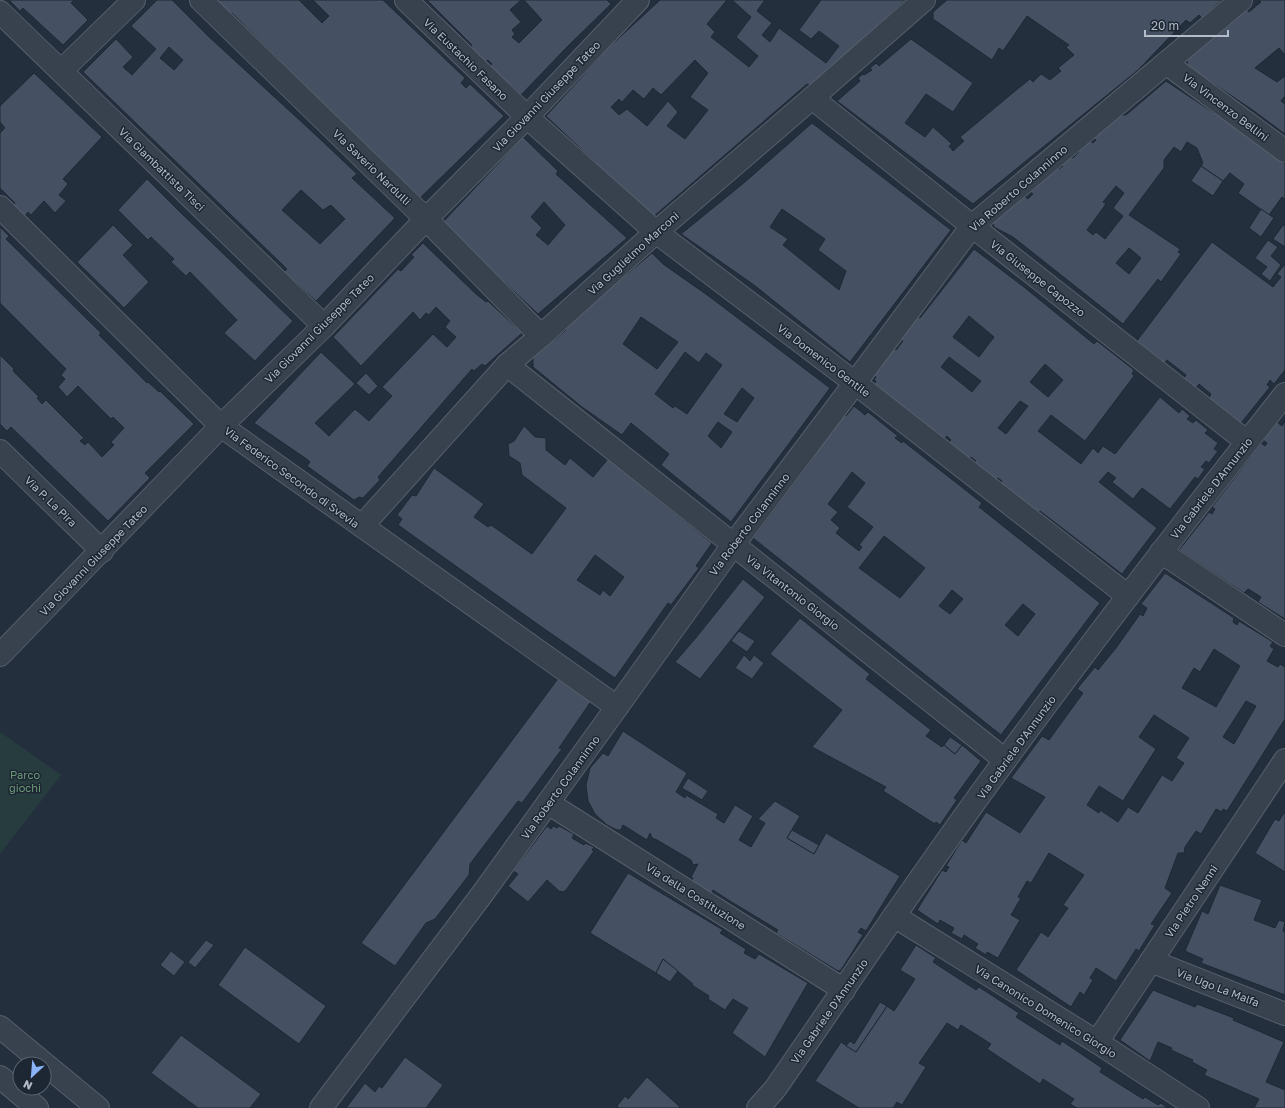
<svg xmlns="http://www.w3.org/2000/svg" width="1285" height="1108" font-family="'Golos Text',sans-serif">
	<rect width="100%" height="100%" fill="#242f3e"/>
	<polygon fill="#263c3f" points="0,732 61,775 0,854"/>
	<g fill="#455162" stroke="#1f2835" fill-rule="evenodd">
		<polygon points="9,0 74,0 71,3 88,20 63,45 23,8 20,11"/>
		<path d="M157,0H172L208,36L318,137L357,174L352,178L395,218L316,301L284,272L287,269L83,72L116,39L133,57L123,67L132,75L156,49L131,26ZM169,47L183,60L174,70L160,58ZM301,190L323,210L331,205L345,219L320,244L282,210Z"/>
		<polygon points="212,0 299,0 322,23 329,16 313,0 383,0 465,78 461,83 466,88 470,84 504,116 419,199 232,13 228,16"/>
		<polygon points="427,0 521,0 510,10 521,22 512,30 515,34 512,37 519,43 542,20 524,0 607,0 611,4 567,47 521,95 490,66 492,64 488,60 485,62 470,48 472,45"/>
		<path d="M660,0H727L707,24L715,32L711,37L749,67L758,56L736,37L751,17L732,0H765L757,11L772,23L762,35L770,42L779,28L826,63L839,46L819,31L811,39L799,30L821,0H906L811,86L807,84L653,217L546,116L608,48ZM695,60L708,73L690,97L708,110L685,139L667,126L678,112L668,101L647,126L627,109L619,115L611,107L619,99L622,102L633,90L644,99L653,88L661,95Z"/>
		<polygon points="947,0 1222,0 1202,18 1199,15 1190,23 1186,20 1138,70 973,204 837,101 860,81 858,78 863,74 864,75 872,70 870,68 876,63 879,66 911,39 973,83 953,112 926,94 905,123 925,137 933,127 952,144 949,146 953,151 964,141 960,137 1015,91 1030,79 1033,82 1041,74 1050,80 1061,71 1058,68 1074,55 1066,47 1069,45 1027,16 1003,51 999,48 992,60 933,19 933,12"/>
		<polygon points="1259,0 1285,0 1285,55 1279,48 1255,68 1277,82 1285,76 1285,96 1281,101 1285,104 1285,134 1254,111 1186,65 1188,62 1185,59 1245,8 1249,12 1261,2"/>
		<polygon points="34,73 102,137 63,179 68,184 59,195 66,201 55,213 44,201 31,215 28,212 25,216 13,205 15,203 0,188 0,133 5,128 0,122 0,106"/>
		<path d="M1166,81L1214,113L1216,110L1237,125L1235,128L1242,133L1244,129L1285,164V199L1282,197L1269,215L1238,193L1244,184L1230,173L1223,181L1201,166L1203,163L1197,148L1187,142L1181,152L1174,147L1164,160V168L1129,215L1180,249L1178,252L1181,254L1161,282L1158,279L1123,324L1013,237L994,227L993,223L1023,195L1028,199L1033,194L1030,192L1057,168L1059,169L1063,166L1061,164L1070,155L1073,158L1079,152L1078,150L1089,140L1093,143L1096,140L1093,137L1120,115H1126ZM1116,186L1124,193L1113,208L1123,216L1105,239L1096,232L1093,235L1087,230L1106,204L1103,202ZM1129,248L1141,258L1129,274L1116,263Z"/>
		<path d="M812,123L951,230L850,362L754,285L681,234L745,182ZM782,209L825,239L818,250L846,271L839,290L783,245L788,239L770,227Z"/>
		<path d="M523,137L558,171L556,174L627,238L538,314L442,223ZM544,202L565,225L548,245L536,235L542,228L531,217Z"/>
		<polygon points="1201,166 1223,181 1213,196 1191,181"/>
		<polygon points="147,179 178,210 293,321 255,361 224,333 237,320 190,272 186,276 171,262 174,259 151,237 148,240 118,210"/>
		<polygon points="1261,209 1274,218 1261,237 1249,228"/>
		<polygon points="113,225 133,245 123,255 149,282 124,308 77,262"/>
		<polygon points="1283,225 1285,226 1285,247 1273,239"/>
		<polygon points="0,227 9,236 6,239 101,333 99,335 147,383 148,382 159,392 160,391 194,424 145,473 150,478 108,521 11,427 7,431 0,424 0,355 14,369 13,371 39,397 37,398 42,404 46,400 84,438 80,441 85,445 88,442 102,457 114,445 111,442 124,428 113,417 111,419 78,386 67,397 58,387 65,379 61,375 66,369 0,303"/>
		<polygon points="1268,240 1278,247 1271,256 1281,265 1270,281 1261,274 1267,267 1255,258"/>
		<polygon points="1212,242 1273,287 1281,277 1277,274 1285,264 1285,370 1274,384 1270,380 1267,385 1270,387 1241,423 1209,398 1211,394 1199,384 1195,389 1183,379 1186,375 1167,360 1164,364 1136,342"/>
		<polygon points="423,243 476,294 486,302 488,301 522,333 521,334 485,366 482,364 474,371 472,369 378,477 380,480 363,498 359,497 354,500 307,466 310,462 308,460 254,423 321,352 355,384 315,423 329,436 355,409 369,421 392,396 382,387 433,334 447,347 456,337 445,327 450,321 436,307 429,315 426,313 420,320 413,312 361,366 333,337 398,269 401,271 414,257 411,255"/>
		<path d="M974,249L1024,287L1094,344L1097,341L1134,370L1132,374L1134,376L1085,441L1051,415L1038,431L1081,464L1093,448L1098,453L1103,446L1115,454L1160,397L1179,413L1182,409L1190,416L1187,419L1193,423L1196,420L1208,430L1205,433L1218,443L1214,449L1218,451L1209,463L1206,461L1201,467L1205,469L1198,479L1195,477L1170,509L1142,488L1133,499L1112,482L1116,478L1108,472L1099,482L1157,528L1122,574L1040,511L1038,513L1000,484L1002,481L998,478L995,481L973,464L976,461L971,457L969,460L948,443L951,440L947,436L943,441L873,386L876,381L874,380L876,377L872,373L893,347L896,350L903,341L899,338L917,315L920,318ZM969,316L994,337L979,357L953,337ZM949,357L981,381L972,392L941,367ZM1045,364L1063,380L1048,397L1030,382ZM1020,401L1028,406L1006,434L998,428Z"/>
		<path d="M652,253L663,264L710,297L830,388L731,522L661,465L669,454L631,423L622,435L582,407L533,367V358L566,330L564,327ZM641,317L678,342L657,369L623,344ZM685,352L699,363L706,353L722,365L687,414L675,406L673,408L655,394ZM742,388L754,398L737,422L724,414ZM718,422L732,432L721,448L708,436Z"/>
		<polygon points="366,373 378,386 369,395 356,383"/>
		<path d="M854,406L865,415L868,412L898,436L895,438L902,443L903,441L982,503L979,507L1100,603L1001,735L753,538L813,458L810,456L843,414L846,416ZM852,472L865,483L847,507L873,527L859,545L862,547L859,551L836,533L840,528L831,520L838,512L828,504ZM884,536L925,568L900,598L859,568ZM952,590L963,599L950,614L939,606ZM1023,604L1035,614L1018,636L1005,625Z"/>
		<polygon points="1285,421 1285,619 1258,602 1261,597 1250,590 1248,589 1244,593 1179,550 1209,512 1212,514 1215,509 1212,507 1261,443 1265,446 1267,443 1263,440 1277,422 1282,426"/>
		<path d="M524,426L535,437L546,438V450L565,465L570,458L593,477L608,459L712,543L696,566L699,568L671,605L668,603L615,678L543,628L398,525L402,519L397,515L412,495L416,496L434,468L484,504L474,517L488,527L491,525L532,554L566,508L522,475L520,463L509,456L508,444L514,441ZM595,555L624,577L610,596L603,590L600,595L577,580Z"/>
		<path d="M1165,573L1234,618L1233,622L1237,625L1239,621L1273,642L1270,646L1274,649L1267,661L1278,667L1280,664L1285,667V719L1227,811L1223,809L1222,812L1216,809L1201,834L1196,831L1185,847L1184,853H1178L1165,888L1172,893L1151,924L1155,925L1139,951L1136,949L1116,981L1096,968L1090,978L1093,980L1084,995L1080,992L1071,1007L1016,970L1041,932L1048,937L1068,908L1063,905L1084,875L1049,853L1031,883L1027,881L1018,897L1021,898L1011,915L1020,920L998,958L987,952L986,955L975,948L978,944L964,935L962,939L951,933L954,928L940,920L938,924L917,910L942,870L946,872L949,867L946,866L962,840L966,843L986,812L1020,833L1045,797L1011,778L1042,736L1049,740L1083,693L1077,689L1095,667L1098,670L1116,648L1140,614L1143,616L1147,608L1141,604ZM1214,649L1240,666L1216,707L1182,688L1194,668L1200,672ZM1246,701L1256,706L1234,744L1223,737ZM1154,715L1189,738L1176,758L1184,763L1172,781L1162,775L1138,813L1128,807L1118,822L1100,810L1099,813L1087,805L1099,786L1123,801L1156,749L1139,737Z"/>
		<polygon points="743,579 765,597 700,679 675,662 695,639"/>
		<polygon points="800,618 870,674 866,679 931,730 926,736 942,747 944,745 955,754 962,745 981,761 954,798 957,800 940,825 936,822 935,824 883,791 886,787 812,747 842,710 770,654"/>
		<polygon points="739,631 755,641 747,652 731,641"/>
		<polygon points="744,655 750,661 754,655 764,663 752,679 735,668"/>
		<polygon points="563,672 594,697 559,748 562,749 522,803 518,801 470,864 469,875 435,919 426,923 395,966 361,943"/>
		<polygon points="623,731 687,773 676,792 685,798 686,795 718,814 716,818 724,823 735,805 753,816 739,840 751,847 765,823 758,819 775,801 800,816 787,838 814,854 826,833 900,876 866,931 861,928 858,932 863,935 841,970 838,971 776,933 778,930 730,901 713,890 711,894 691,881 693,878 691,877 698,864 693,865 691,860 657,840 652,838 650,833 647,840 623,825 621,830 617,830 607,825 595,814 588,801 586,785 590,768 603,753 608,756"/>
		<polygon points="950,737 962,745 955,754 944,745"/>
		<polygon points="688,778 708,791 702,800 682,788"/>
		<polygon points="1285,811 1285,872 1255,853 1275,819 1279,821"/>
		<polygon points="547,826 551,829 553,826 557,828 559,826 574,834 572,838 584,845 585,843 594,847 592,850 594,851 566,890 563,892 559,891 547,880 528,902 508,886 518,874 513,871"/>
		<polygon points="792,830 819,845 814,854 787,838"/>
		<polygon points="628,873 723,930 720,933 746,949 744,953 755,959 759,954 808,983 765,1057 732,1033 748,1008 733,999 725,1010 708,999 709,996 692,985 693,984 663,959 656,973 590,933"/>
		<polygon points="1220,885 1262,900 1254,920 1275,928 1279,920 1285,922 1283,931 1285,932 1285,995 1201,963 1203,959 1185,951 1202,911 1208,914"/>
		<polygon points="206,940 214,945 195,968 188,962"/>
		<polygon points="916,945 936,958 933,962 976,990 979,987 1019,1013 1016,1017 1060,1045 1062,1041 1102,1068 1100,1072 1143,1099 1145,1097 1158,1105 1161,1103 1167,1108 1077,1108 1070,1104 1074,1099 1043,1079 1040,1084 987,1049 991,1044 961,1025 958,1030 947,1023 919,1063 926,1067 902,1105 897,1102 893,1108 859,1108 815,1081 841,1042 856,1052 887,1006 894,1011 915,979 900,970"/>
		<polygon points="245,947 326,1006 299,1044 218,985"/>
		<polygon points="171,951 185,962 174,976 160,965"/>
		<polygon points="663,959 678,971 670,982 656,973"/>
		<polygon points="1153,990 1195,1007 1197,1004 1234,1018 1233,1020 1284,1042 1266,1082 1285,1090 1285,1108 1254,1108 1259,1099 1204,1075 1207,1070 1192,1062 1193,1060 1171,1050 1172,1048 1158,1042 1150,1061 1120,1040"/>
		<polygon points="880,1002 887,1006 856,1052 846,1046 850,1041 854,1044"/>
		<polygon points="181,1035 261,1094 250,1108 198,1108 151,1073"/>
		<polygon points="405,1057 443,1085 426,1108 346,1108 365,1083 375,1092 379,1086 382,1088"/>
		<polygon points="647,1077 680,1107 679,1108 619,1108 617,1106 625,1096 628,1099"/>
	</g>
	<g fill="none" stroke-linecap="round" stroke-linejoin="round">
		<g stroke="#565f6c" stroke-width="24">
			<g id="minor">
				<polyline points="201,0 426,219 541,336"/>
				<polyline points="406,0 527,117 656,232 855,383 1128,596"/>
				<polyline points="0,12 324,326"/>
				<polyline points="1166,63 1285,151"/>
				<polyline points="61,71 134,0"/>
				<polyline points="812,98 972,226 1247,442"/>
				<polyline points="0,207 221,426 617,707"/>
				<polyline points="507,365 1005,760"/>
				<polyline points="0,451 102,551"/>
				<polyline points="362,526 507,365 541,336 656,232 812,98 924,0"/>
				<polyline points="1161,552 1285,635"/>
				<polyline points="0,655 221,426 324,326 426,219 527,117 638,0"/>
				<polyline points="548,803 844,990"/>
				<polyline points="894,916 1097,1042 1198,1108"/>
				<polyline points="1151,961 1285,1014"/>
				<polyline points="0,1027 98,1108"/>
				<polyline points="1097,1042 1285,760"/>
				<polyline points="0,1077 37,1108"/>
				<polyline points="321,1108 483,893 617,707 733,545 855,383 972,226 1241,0"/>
				<path d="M758,1108L775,1089C851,979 926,867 1006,759C1097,635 1190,514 1285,394"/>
			</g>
		</g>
		<use href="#minor" stroke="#38414e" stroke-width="22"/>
	</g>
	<g text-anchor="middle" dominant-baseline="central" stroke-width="3" stroke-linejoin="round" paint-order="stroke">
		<g font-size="11" fill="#b4bcc9" stroke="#1d2633">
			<text transform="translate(466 59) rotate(44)">Via Eustachio Fasano</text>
			<text transform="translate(546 96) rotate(-46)">Via Giovanni Giuseppe Tateo</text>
			<text transform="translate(1226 107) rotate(37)">Via Vincenzo Bellini</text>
			<text transform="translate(372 167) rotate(44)">Via Saverio Nardulli</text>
			<text transform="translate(162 169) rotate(44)">Via Giambattista Tisci</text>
			<text transform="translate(1018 188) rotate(-41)">Via Roberto Colanninno</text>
			<text transform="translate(633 253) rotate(-42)">Via Guglielmo Marconi</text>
			<text transform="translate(1038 278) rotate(38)">Via Giuseppe Capozzo</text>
			<text transform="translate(319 328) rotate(-45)">Via Giovanni Giuseppe Tateo</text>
			<text transform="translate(824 360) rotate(37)">Via Domenico Gentile</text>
			<text transform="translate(292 477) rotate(36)">Via Federico Secondo di Svevia</text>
			<text transform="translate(1211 488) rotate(-52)">Via Gabriele D'Annunzio</text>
			<text transform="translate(51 501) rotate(44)">Via P. La Pira</text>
			<text transform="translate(749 524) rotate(-53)">Via Roberto Colanninno</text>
			<text transform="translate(93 560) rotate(-46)">Via Giovanni Giuseppe Tateo</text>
			<text transform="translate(793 592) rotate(38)">Via Vitantonio Giorgio</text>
			<text transform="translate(1016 747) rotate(-54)">Via Gabriele D'Annunzio</text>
			<text transform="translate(560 787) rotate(-54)">Via Roberto Colanninno</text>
			<text transform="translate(696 896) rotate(32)">Via della Costituzione</text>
			<text transform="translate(1191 901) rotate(-56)">Via Pietro Nenni</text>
			<text transform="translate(1218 987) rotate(21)">Via Ugo La Malfa</text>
			<text transform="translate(829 1011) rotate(-55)">Via Gabriele D'Annunzio</text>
			<text transform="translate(1046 1011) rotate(32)">Via Canonico Domenico Giorgio</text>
		</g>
		<g font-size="11" fill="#6b9a76" stroke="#1d2633">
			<text x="25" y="774">Parco<tspan x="25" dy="13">giochi</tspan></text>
		</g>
	</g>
	<g transform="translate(32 1076) rotate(206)"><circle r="19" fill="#1d2633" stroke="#59626f"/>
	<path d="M0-3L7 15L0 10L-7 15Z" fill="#8ab4f8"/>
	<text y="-6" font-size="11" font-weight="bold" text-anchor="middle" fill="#b4bcc9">N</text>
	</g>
	<path d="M1145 30v6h83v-6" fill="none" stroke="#b4bcc9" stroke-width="2"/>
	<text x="1151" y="30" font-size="12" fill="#b4bcc9" stroke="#1d2633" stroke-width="3" paint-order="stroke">20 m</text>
</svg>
